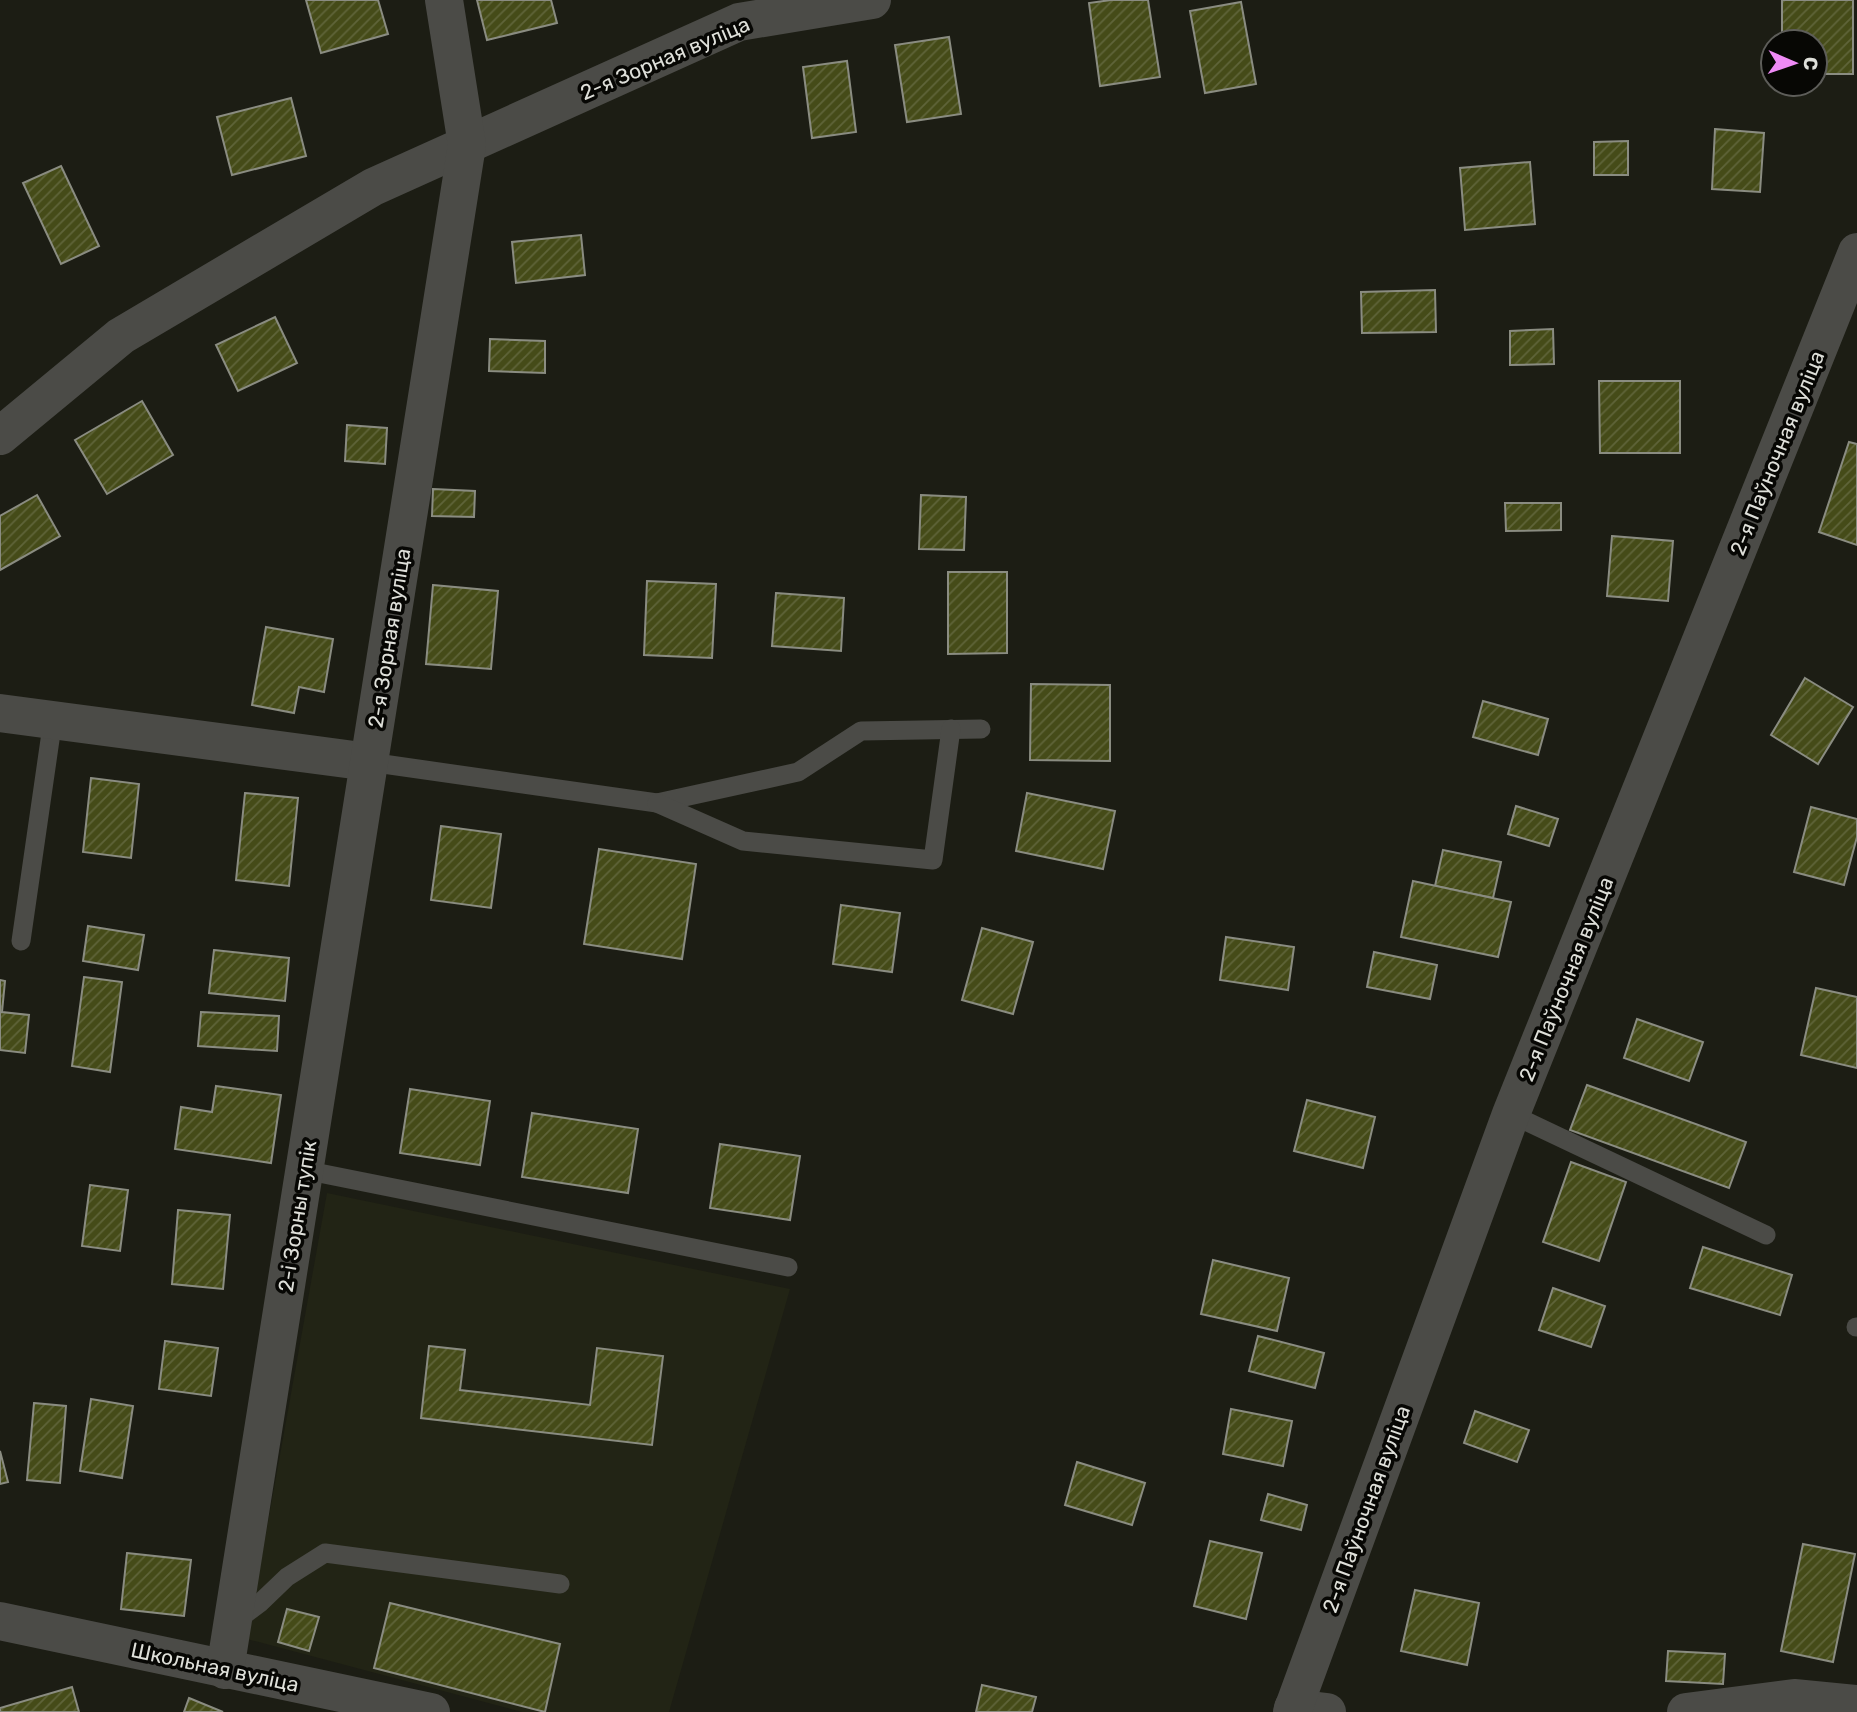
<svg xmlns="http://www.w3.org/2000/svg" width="1857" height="1712" font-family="Rubik,sans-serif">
	<defs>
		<pattern id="building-hatch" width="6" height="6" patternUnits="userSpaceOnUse" patternTransform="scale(1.75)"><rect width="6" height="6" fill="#454b18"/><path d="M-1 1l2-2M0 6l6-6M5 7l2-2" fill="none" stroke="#5f6439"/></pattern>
	</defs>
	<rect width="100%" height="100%" fill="#1c1d14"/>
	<polygon fill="#222415" points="327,1193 790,1289 669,1712 522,1712 247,1639"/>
	<g fill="url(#building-hatch)" stroke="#8a8c81" stroke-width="2">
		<polygon points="306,0 378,0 388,34 321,53"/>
		<polygon points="477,0 551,0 557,23 487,40"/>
		<polygon points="1111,0 1148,0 1160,77 1100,86 1089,3"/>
		<polygon points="1782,0 1853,0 1853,74 1815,74 1815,42 1782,42"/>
		<polygon points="1241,2 1256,84 1205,93 1190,11"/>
		<polygon points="949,37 961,114 907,122 895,45"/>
		<polygon points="847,61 856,132 812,138 803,67"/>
		<polygon points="291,98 306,156 232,175 217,117"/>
		<polygon points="1715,129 1764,133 1760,192 1712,189"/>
		<polygon points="1628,141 1628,175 1594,175 1594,142"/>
		<polygon points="1530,162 1535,224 1465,230 1460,168"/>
		<polygon points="61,166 99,246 61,264 23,183"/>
		<polygon points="581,235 585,275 516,283 512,242"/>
		<polygon points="1435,290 1436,332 1362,333 1361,292"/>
		<polygon points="275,317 297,363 238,391 216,345"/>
		<polygon points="1553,329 1554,364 1510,365 1510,331"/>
		<polygon points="490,339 545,341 545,373 489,371"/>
		<polygon points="1599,381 1680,381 1680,453 1600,453"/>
		<polygon points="142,401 173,455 107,494 75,440"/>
		<polygon points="347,425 387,428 385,464 345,461"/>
		<polygon points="1849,442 1857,444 1857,545 1819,532"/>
		<polygon points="433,489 475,491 474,517 432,516"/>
		<polygon points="37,495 60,536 0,570 0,516"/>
		<polygon points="921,495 966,497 964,550 919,549"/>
		<polygon points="1505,503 1561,503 1561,530 1506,531"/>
		<polygon points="1612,536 1673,541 1668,601 1607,596"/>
		<polygon points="948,572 1007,572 1007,653 948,654"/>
		<polygon points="647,581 716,584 712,658 644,655"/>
		<polygon points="433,585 498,591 491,669 426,664"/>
		<polygon points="776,593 844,598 841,651 772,646"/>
		<polygon points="266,627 333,639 324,692 299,687 294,713 252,705"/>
		<polygon points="1805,678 1853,707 1818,764 1771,735"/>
		<polygon points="1031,684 1110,685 1110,761 1030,760"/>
		<polygon points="1483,701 1548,719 1538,755 1473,737"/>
		<polygon points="91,778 139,784 131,858 83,852"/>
		<polygon points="245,793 298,798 289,886 236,880"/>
		<polygon points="1027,793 1115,811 1103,869 1016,851"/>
		<polygon points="1516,806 1558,819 1549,846 1508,834"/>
		<polygon points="1811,807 1857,819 1857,837 1844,885 1794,872"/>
		<polygon points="441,826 501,834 491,908 431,900"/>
		<polygon points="599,849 696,864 682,959 584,944"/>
		<polygon points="1443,850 1501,862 1493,898 1435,886"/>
		<polygon points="1413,881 1511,902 1498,957 1401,937"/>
		<polygon points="841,905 900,913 892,972 833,964"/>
		<polygon points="88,926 144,935 138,970 83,961"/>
		<polygon points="982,928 1033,942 1013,1014 962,1000"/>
		<polygon points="1226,937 1294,947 1288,990 1220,980"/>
		<polygon points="214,950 289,958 285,1001 209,993"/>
		<polygon points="1374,952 1437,965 1430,999 1367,987"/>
		<polygon points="84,977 122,982 110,1072 72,1066"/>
		<polygon points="0,980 5,981 2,1012 29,1015 25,1053 0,1050"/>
		<polygon points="1816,988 1857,997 1857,1068 1801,1055"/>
		<polygon points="201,1012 279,1016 277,1051 198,1046"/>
		<polygon points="1637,1019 1703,1042 1689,1081 1624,1058"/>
		<polygon points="1587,1085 1746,1142 1729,1188 1570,1130"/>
		<polygon points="216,1086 281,1095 271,1163 175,1149 181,1107 212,1112"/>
		<polygon points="410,1089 490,1101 480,1165 400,1153"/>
		<polygon points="1307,1100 1375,1117 1363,1168 1294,1151"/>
		<polygon points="532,1113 638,1129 628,1193 522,1177"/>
		<polygon points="720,1144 800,1156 790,1220 710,1208"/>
		<polygon points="1571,1162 1626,1182 1599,1261 1543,1242"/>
		<polygon points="90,1185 128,1190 120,1251 82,1246"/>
		<polygon points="178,1210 230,1215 223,1289 172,1284"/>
		<polygon points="1703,1247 1792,1275 1780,1315 1690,1288"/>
		<polygon points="1213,1260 1289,1278 1277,1331 1201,1314"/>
		<polygon points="1553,1288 1605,1306 1591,1347 1539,1330"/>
		<polygon points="1258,1336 1324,1353 1315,1388 1249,1371"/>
		<polygon points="165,1341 218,1348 211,1396 159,1389"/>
		<polygon points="429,1346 465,1350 460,1390 590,1405 597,1348 663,1356 652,1445 421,1418"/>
		<polygon points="91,1399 133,1406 122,1478 80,1471"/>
		<polygon points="34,1403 66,1406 60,1483 27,1480"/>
		<polygon points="1231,1409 1292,1421 1283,1466 1223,1454"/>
		<polygon points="1475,1411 1529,1430 1517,1462 1464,1443"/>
		<polygon points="0,1451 8,1482 0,1484"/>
		<polygon points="1077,1462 1145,1483 1132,1525 1065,1505"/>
		<polygon points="1268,1494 1307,1505 1301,1530 1261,1520"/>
		<polygon points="1210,1541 1262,1553 1246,1619 1194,1606"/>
		<polygon points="1803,1544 1855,1554 1833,1662 1781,1651"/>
		<polygon points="127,1553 191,1560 184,1616 121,1609"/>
		<polygon points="1415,1590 1479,1603 1467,1665 1401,1651"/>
		<polygon points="390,1603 560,1644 545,1712 374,1668"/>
		<polygon points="287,1609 319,1617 309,1651 278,1642"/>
		<polygon points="1668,1651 1725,1654 1723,1684 1666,1681"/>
		<polygon points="982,1685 1036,1697 1032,1712 976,1712"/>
		<polygon points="72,1687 79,1712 0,1712 0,1708"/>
		<polygon points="189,1698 223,1712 184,1712"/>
	</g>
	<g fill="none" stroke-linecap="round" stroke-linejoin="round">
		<g stroke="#4b4b47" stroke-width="19">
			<polyline points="369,762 657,803 798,772 861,731 981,729"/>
			<polyline points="657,803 743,841 933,860 951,729"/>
			<polyline points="21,941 53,719"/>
			<polyline points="1511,1114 1766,1235"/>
			<polyline points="304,1170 788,1267"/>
			<polyline points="1856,1327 1857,1327"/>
			<polyline points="236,1621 260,1603 287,1577 325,1553 560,1584"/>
		</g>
		<g stroke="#4b4b47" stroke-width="38">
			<polyline points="0,436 121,336 373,187 739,22 872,0"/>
			<polyline points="0,713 369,762"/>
			<polyline points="0,1621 431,1712"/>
			<polyline points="225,1670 467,145 444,0"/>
			<polyline points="1293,1708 1327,1712"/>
			<polyline points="1292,1712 1511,1114 1857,252"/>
			<polyline points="1686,1712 1794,1698 1857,1704"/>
		</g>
	</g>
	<g text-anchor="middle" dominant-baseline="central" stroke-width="7" stroke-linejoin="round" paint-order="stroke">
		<g font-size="21" fill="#dedfd9" stroke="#070704">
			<text transform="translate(665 58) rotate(-23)">2-я Зорная вуліца</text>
			<text transform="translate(1777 453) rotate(-68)">2-я Паўночная вуліца</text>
			<text transform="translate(389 638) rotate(-81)">2-я Зорная вуліца</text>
			<text transform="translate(1566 979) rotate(-68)">2-я Паўночная вуліца</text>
			<text transform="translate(297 1216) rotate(-81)">2-і Зорны тупік</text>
			<text transform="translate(1366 1509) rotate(-70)">2-я Паўночная вуліца</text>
			<text transform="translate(215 1667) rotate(12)">Школьная вуліца</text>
		</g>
	</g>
	<g transform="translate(1794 63) rotate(92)"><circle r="33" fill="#070704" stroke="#5d5d59" stroke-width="2"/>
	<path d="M0-5L12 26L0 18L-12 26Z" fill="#ef8bf6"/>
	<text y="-10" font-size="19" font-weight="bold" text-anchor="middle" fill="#dedfd9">С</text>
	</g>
</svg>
